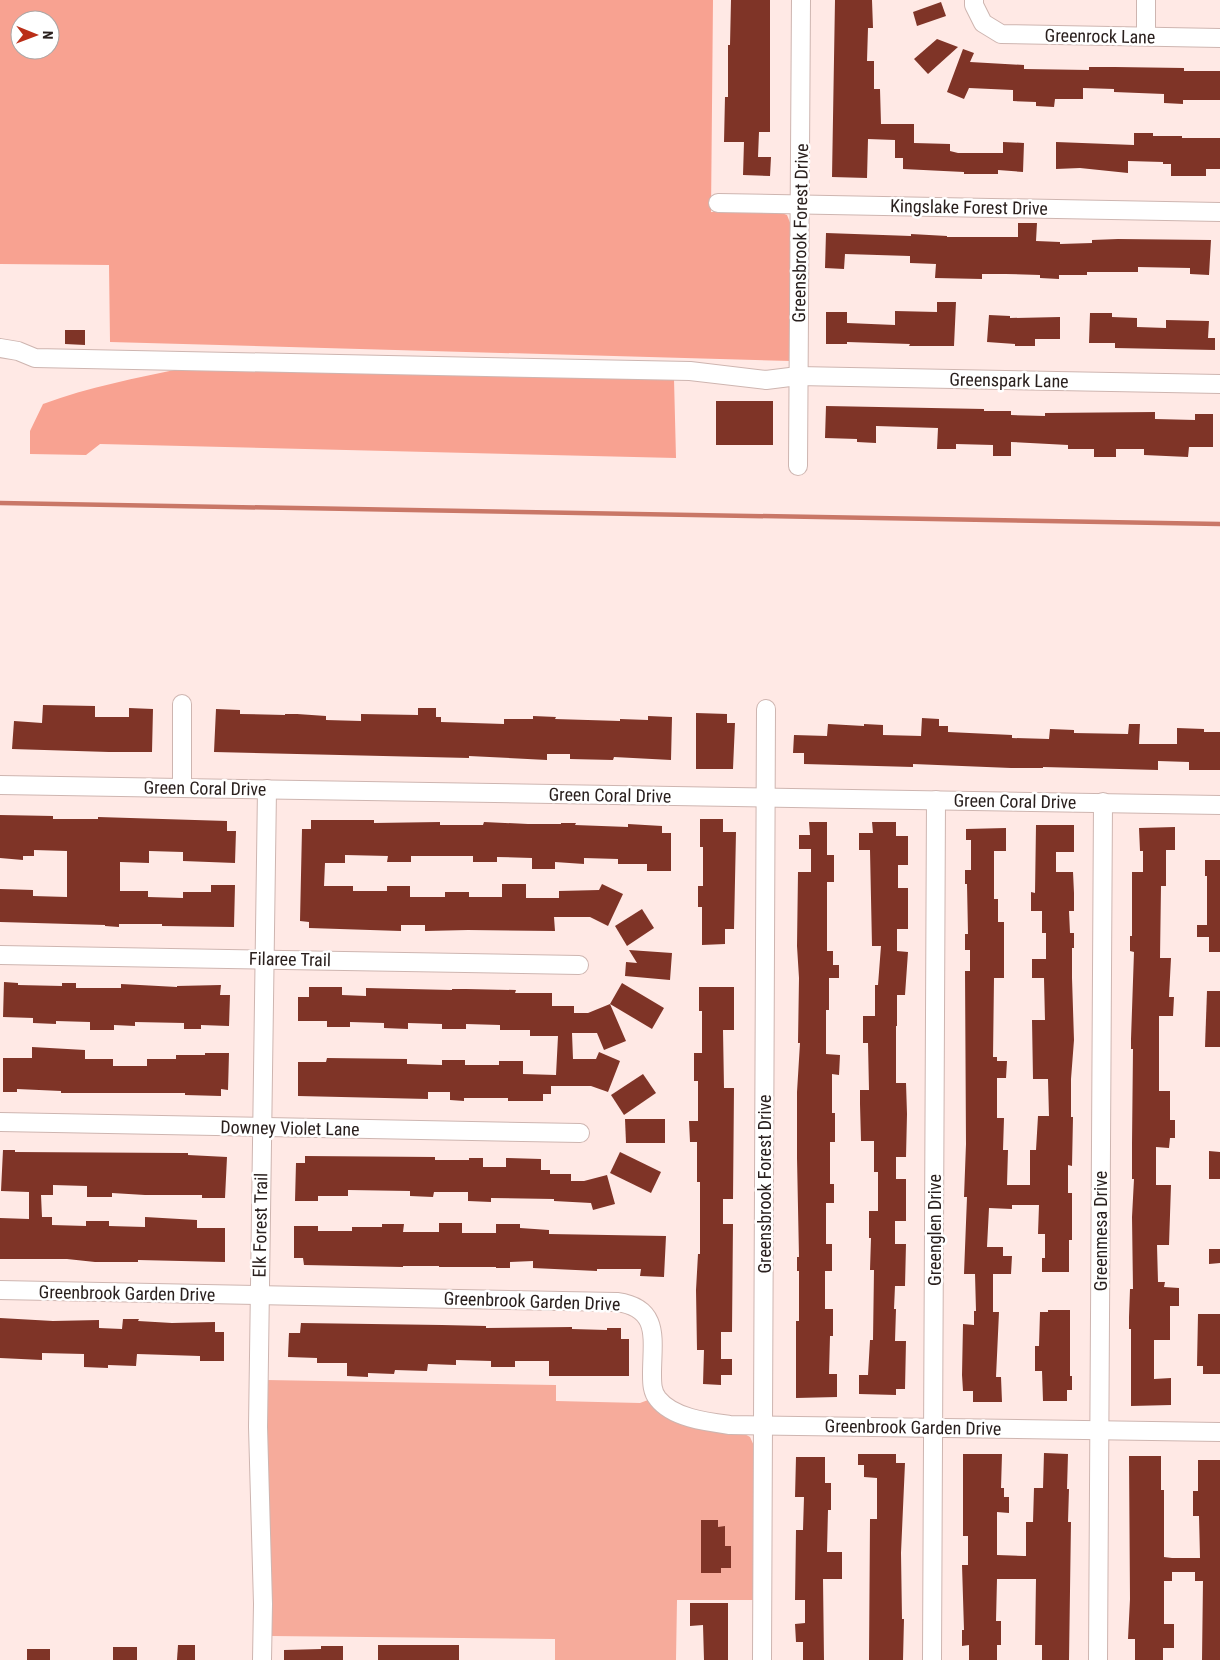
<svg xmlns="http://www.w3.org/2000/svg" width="1220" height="1660" font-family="'Roboto Condensed',sans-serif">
	<rect width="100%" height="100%" fill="#ffe9e5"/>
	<polygon fill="#f6ab9b" points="266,1380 556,1385 556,1401 640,1403 648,1400 741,1432 750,1437 755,1448 754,1600 677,1600 676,1660 555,1660 555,1639 271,1636 272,1597 266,1464"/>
	<g fill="#f8a291" fill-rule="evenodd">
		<path d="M0,0H713L711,212H779L787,215L791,225V361L110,342L109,265L0,264ZM20,20H50V50H20Z"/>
		<path d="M184,368L674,379L676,458L100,444L86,455L30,454V431L43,404C89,387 136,378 184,368Z"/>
	</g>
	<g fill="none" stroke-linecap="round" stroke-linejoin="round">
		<polyline stroke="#c97767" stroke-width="4.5" points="0,503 1220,524"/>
	</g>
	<g fill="#7f3427">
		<polygon points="731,0 770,0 770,132 759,132 758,157 771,157 770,176 743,175 744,142 724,142 725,97 728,97 728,45 730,45"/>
		<polygon points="835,0 872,0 873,28 868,28 867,61 874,61 874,89 880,89 881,124 914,124 914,143 950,144 950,151 958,153 1003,153 1003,142 1024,143 1023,172 998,170 998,174 964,174 964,172 903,169 903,158 895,158 895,140 868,139 867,178 832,177"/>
		<polygon points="941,2 946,16 917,26 913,12"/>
		<polygon points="937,39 958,47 928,74 914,59"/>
		<polygon points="963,49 974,53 970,62 1024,65 1024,69 1089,70 1089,67 1115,67 1184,68 1184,71 1220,71 1220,100 1183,100 1183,104 1164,103 1164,94 1114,92 1114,89 1083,88 1083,99 1055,99 1054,107 1036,106 1036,102 1013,101 1013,90 969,88 964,99 947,92"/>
		<polygon points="1134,133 1153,133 1153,136 1182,136 1182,138 1220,138 1220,169 1206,169 1206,176 1171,176 1171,164 1163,164 1163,162 1128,161 1128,173 1080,168 1056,169 1056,142 1134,145"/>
		<polygon points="1018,223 1037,223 1036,241 1060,242 1060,244 1092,243 1092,240 1118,239 1211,240 1209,275 1190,274 1190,268 1138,267 1138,272 1087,272 1087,275 1059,275 1059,279 1040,278 1040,275 1006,274 982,274 982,279 935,278 936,264 910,263 910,256 845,254 844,269 825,268 826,233 911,236 911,234 947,236 947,237 1018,237"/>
		<polygon points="937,302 956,302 954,346 909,346 910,344 847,342 847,344 826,344 826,312 847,312 847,323 895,325 895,311 937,312"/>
		<polygon points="1090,313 1112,313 1112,317 1137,318 1137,327 1166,328 1166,320 1209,321 1208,338 1215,338 1215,350 1115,348 1115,343 1089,343"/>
		<polygon points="989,315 1010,316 1010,318 1060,317 1060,339 1035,339 1035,346 1015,346 1015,344 987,342"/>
		<polygon points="65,330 85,330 85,345 65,344"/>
		<rect x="716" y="401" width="57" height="44"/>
		<polygon points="826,406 984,409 984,411 1011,411 1011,415 1045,416 1045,413 1155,412 1155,419 1195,420 1195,414 1213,414 1213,447 1189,447 1188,457 1144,455 1144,449 1116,449 1116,457 1094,457 1094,449 1068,449 1068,445 1011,442 1011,456 993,456 993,445 956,444 956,449 937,449 938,428 876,426 876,443 857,442 857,439 825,438"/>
		<polygon points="43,705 95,706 95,717 129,717 129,708 153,709 152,752 109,752 12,749 14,721 42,723"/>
		<polygon points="418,708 436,708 436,717 441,717 441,722 504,724 504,719 533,719 533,716 556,717 555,719 620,721 620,719 648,720 648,716 672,717 671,760 614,757 613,760 570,759 570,754 547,754 547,760 469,756 469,758 214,752 216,709 240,710 240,714 285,715 285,714 297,714 326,716 326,720 361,721 361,714 418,715"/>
		<polygon points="696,713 727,714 727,723 735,723 733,769 696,769"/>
		<polygon points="922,718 939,719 939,726 948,726 948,732 1012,735 1012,738 1049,739 1050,729 1074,730 1074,733 1128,734 1129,724 1140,724 1139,744 1177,744 1177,728 1204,729 1204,732 1220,732 1220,770 1189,770 1189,762 1158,761 1158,770 1043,767 1043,768 1011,768 913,764 913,767 804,764 804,753 793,753 794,735 827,736 828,724 864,726 864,724 883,725 883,735 921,736"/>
		<polygon points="0,815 53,816 53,819 98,819 98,817 227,821 227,831 236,831 235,863 183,861 183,852 149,851 149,863 120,862 120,891 148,891 148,897 183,898 183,892 211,892 211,885 235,885 234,927 162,926 162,924 119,924 119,927 105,926 105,925 0,922 0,889 33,890 33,896 67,897 67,851 34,850 34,856 23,856 23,860 0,858"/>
		<polygon points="700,819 723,819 723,832 736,832 734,929 725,929 725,944 702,945 702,907 698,907 698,886 703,886 703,847 700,847"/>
		<polygon points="311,820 374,820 374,823 440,822 440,825 483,825 484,822 528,824 561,824 561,823 576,823 575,825 628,827 628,824 662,826 662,833 671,833 671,871 647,871 647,864 618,864 618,859 584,858 584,864 555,862 555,869 532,869 532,858 497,857 497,862 473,862 473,856 411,856 411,862 387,862 388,856 345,855 345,863 325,863 324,886 353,886 353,891 387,891 387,886 410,886 410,897 445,897 445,892 469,892 469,897 502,897 502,884 526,884 526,898 559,898 559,891 599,890 602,884 623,894 608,926 590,917 554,917 555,931 468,930 425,931 425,925 401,925 401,931 309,928 309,922 300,921 302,829 311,829"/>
		<polygon points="809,822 827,822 827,855 834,855 834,882 827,882 827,951 833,951 833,965 839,965 839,978 829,978 829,1010 826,1010 826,1054 840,1055 839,1075 832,1074 832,1113 835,1113 835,1142 830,1142 830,1184 834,1184 834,1203 826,1203 826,1244 832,1244 832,1271 825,1271 825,1309 833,1309 833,1336 830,1336 829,1374 837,1374 837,1397 796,1398 796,1321 799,1321 799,1271 797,1271 797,1257 799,1257 797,1158 797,1092 800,1043 798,1043 799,978 797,946 798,872 811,872 811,849 799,849 799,835 810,835"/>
		<polygon points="872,822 896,822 896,836 908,836 908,865 898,865 898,888 908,888 908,929 897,929 897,951 908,952 905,995 897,995 897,1026 896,1026 896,1083 906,1083 907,1114 906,1157 896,1157 896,1179 906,1179 906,1221 895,1221 895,1244 906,1244 905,1286 895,1286 894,1309 896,1309 895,1341 906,1341 905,1389 896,1389 896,1395 859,1394 859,1375 868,1375 870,1340 873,1340 874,1270 870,1270 871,1238 869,1238 869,1211 878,1211 878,1172 874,1172 874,1141 861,1141 860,1104 860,1090 869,1090 868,1043 863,1043 863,1016 875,1016 875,985 878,985 881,946 872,946 870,850 859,850 859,833 873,833"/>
		<polygon points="1036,825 1074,825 1074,852 1056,852 1056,872 1073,872 1074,893 1074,911 1069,911 1070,933 1074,933 1074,948 1072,948 1072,978 1074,1040 1071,1079 1071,1117 1073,1117 1072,1166 1068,1165 1068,1193 1072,1193 1072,1240 1069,1240 1069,1272 1042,1272 1042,1258 1045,1258 1045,1234 1038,1234 1039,1205 1012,1205 1012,1209 989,1208 987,1247 1003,1247 1003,1256 1012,1256 1011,1274 993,1274 993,1312 999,1312 996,1377 1001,1377 1002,1402 973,1402 973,1391 963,1391 962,1375 963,1324 974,1325 974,1311 976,1311 975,1274 964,1274 967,1197 964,1197 966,1144 965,971 970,971 970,950 965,950 965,934 968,934 967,884 965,884 965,870 971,870 971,840 966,840 966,829 1006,828 1006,851 994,851 994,899 998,899 998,922 1004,922 1004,978 994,978 993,1057 997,1057 997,1061 1007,1061 1006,1078 997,1078 997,1118 1004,1118 1003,1150 1008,1150 1007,1185 1030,1185 1030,1150 1036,1150 1038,1116 1049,1116 1048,1079 1033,1079 1032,1020 1045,1020 1044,978 1032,978 1032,959 1046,959 1046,933 1042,933 1042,911 1031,911 1031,892 1035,893"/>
		<polygon points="1175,827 1175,850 1166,850 1166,886 1161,886 1160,958 1171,958 1169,997 1174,997 1173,1016 1159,1016 1159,1091 1170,1091 1170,1120 1175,1120 1175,1138 1170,1138 1169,1148 1156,1147 1156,1185 1171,1185 1169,1245 1157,1245 1158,1282 1165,1282 1164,1287 1179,1288 1179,1306 1170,1306 1170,1340 1154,1340 1154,1379 1171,1378 1171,1405 1131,1406 1131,1329 1129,1329 1129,1317 1130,1289 1133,1289 1132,1217 1134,1179 1132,1179 1132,1143 1133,1049 1131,1049 1131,1039 1134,952 1130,951 1130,936 1132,936 1132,872 1143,872 1143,851 1140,851 1139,828"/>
		<polygon points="1205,860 1220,860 1220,952 1209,952 1209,937 1197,937 1197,925 1207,925 1207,876 1205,876"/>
		<polygon points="642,909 654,928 627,946 615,926"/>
		<polygon points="629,950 672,953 670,980 625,976 626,962 637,963"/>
		<polygon points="4,982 18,983 18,985 62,986 62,983 76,983 76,988 121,988 121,984 177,987 177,986 221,985 220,995 230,995 229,1026 201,1025 201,1029 184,1029 184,1023 135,1022 135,1026 114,1025 114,1030 90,1030 90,1022 56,1021 56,1024 33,1023 33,1018 3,1017"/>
		<polygon points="622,983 664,1008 652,1029 610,1004 626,1041 604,1050 597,1033 572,1033 573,1059 596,1059 599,1052 620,1061 608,1092 591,1086 551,1086 551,1094 543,1094 543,1101 508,1101 508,1098 464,1098 464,1101 450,1100 450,1092 428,1092 428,1099 298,1096 298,1062 326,1062 327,1058 407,1059 407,1064 442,1065 442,1060 465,1060 465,1065 499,1065 499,1061 523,1061 523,1074 556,1075 558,1036 530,1036 530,1030 500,1030 500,1025 466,1024 466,1029 442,1029 442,1024 408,1023 408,1029 384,1028 384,1023 350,1022 350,1027 327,1027 327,1021 298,1021 298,997 309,997 309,987 342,987 342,995 366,996 366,988 452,990 452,989 466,989 516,990 515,993 552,993 552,1006 574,1006 574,1013 588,1013 610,1004"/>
		<polygon points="699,987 734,987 734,1030 723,1030 724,1088 734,1088 733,1199 723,1199 723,1224 733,1224 732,1332 721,1332 721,1359 732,1359 732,1375 721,1375 721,1385 703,1384 704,1350 697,1350 696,1290 698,1254 700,1254 700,1182 697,1182 697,1142 690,1142 689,1121 698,1121 698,1081 694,1081 694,1053 702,1053 702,1011 699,1011"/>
		<polygon points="1207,991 1220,991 1220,1047 1205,1047"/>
		<polygon points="32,1047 85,1050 85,1059 113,1059 113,1066 147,1066 147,1059 176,1059 176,1055 205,1055 205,1053 229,1053 228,1090 221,1089 221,1096 185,1095 185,1093 61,1093 61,1091 17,1089 17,1092 3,1092 3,1058 32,1058"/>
		<polygon points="643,1074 656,1093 624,1115 611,1095"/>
		<polygon points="625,1119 665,1119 665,1143 626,1143"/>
		<polygon points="3,1150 15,1150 15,1152 181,1153 188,1153 188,1155 227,1157 225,1198 202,1198 202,1195 145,1195 112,1193 112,1197 87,1197 87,1186 53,1185 53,1195 41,1195 42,1217 52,1217 52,1225 86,1226 86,1221 109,1221 109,1226 145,1227 145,1217 197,1220 197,1228 225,1228 225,1262 138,1260 138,1262 95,1262 67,1259 0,1259 0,1218 29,1219 29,1192 1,1191"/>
		<polygon points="1209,1151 1220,1152 1220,1179 1209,1179"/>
		<polygon points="620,1152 661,1172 651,1193 610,1173"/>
		<polygon points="305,1156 435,1157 435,1160 469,1160 469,1158 483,1158 483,1167 506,1167 506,1158 541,1159 541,1170 550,1170 550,1174 571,1174 571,1181 584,1181 607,1175 615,1204 593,1210 591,1203 554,1201 554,1199 491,1198 491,1202 468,1201 468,1192 434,1192 433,1197 410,1196 410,1191 348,1190 348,1196 318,1196 318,1201 295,1201 296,1163 305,1163"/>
		<polygon points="439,1223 462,1223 462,1233 496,1233 496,1224 520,1224 520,1228 549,1230 549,1234 666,1236 664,1277 640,1276 641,1269 597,1269 597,1271 533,1268 533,1261 510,1262 510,1268 496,1268 496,1267 439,1267 439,1266 403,1266 403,1267 304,1265 303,1258 294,1258 294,1226 318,1226 318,1231 352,1231 352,1227 382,1227 382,1224 404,1224 403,1232 439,1232"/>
		<polygon points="1209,1249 1220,1249 1220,1263 1209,1264"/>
		<polygon points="1048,1310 1070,1310 1070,1376 1072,1376 1072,1390 1067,1390 1067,1401 1043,1401 1042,1371 1035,1371 1035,1346 1039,1346 1040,1312 1048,1312"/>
		<polygon points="1198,1314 1220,1314 1220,1374 1203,1374 1203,1366 1197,1366"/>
		<polygon points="0,1318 53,1321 99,1320 99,1328 122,1329 123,1319 139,1319 138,1321 172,1323 215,1322 215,1332 224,1332 224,1361 200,1361 200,1356 137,1354 136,1366 108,1365 108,1368 84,1367 84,1354 42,1353 42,1360 0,1358"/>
		<polygon points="301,1323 442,1325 486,1326 486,1328 572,1327 572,1329 607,1330 607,1328 621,1328 621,1339 629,1339 629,1376 549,1376 549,1361 515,1361 515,1367 491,1367 491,1361 456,1360 456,1365 428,1364 427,1371 395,1370 394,1374 368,1373 368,1377 347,1376 347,1363 317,1363 317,1358 288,1357 289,1333 300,1333"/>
		<polygon points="1044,1453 1068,1454 1067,1489 1069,1489 1068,1522 1071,1522 1069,1660 1042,1660 1042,1645 1035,1645 1036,1579 997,1579 996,1621 1001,1621 1001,1645 997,1645 997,1660 969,1660 969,1645 962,1646 962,1630 964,1630 962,1565 968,1565 968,1536 963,1536 963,1454 1002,1454 1001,1488 1004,1488 1004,1497 1009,1497 1009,1513 997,1512 997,1555 1024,1556 1026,1556 1026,1522 1033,1522 1034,1488 1043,1488"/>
		<polygon points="858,1454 896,1454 896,1463 905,1463 901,1553 902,1619 904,1619 903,1660 869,1660 870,1519 877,1519 877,1478 864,1477 864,1465 858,1465"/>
		<polygon points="1129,1456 1161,1456 1161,1490 1164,1490 1164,1557 1172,1558 1200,1558 1199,1516 1193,1516 1193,1491 1198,1491 1198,1460 1220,1460 1220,1660 1202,1660 1203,1581 1195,1581 1195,1572 1172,1572 1172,1581 1164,1581 1164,1624 1174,1624 1174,1648 1163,1648 1163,1660 1135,1660 1135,1639 1128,1639 1130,1599"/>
		<polygon points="796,1457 825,1457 825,1483 831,1483 831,1510 828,1510 827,1552 842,1552 842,1579 823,1579 824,1660 803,1660 803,1642 796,1642 795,1624 805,1623 805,1600 795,1600 796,1530 803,1530 804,1497 795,1497"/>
		<polygon points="701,1520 718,1520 718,1527 725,1526 725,1546 731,1546 731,1568 721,1568 721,1573 701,1573"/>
		<polygon points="690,1603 728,1603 728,1660 704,1660 703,1625 690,1626"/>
		<polygon points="178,1645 195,1645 195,1660 177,1660"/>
		<rect x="378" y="1645" width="81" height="15"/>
		<polygon points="321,1646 343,1646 343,1660 284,1660 284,1650 321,1649"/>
		<rect x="113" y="1647" width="24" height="13"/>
		<rect x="27" y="1649" width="23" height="11"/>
	</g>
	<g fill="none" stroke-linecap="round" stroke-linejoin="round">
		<g stroke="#ceb5b0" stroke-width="20">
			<g id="minor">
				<polyline points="974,0 974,5 983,23 1001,34 1220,38"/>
				<polyline points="1146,36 1146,0"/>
				<polyline points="718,203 1220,212"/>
				<polyline points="0,348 18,351 35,358 690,371 766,380 798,376 1220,384"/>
				<polyline points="798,466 801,0"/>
				<polyline points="0,785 1220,805"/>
				<polyline points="182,787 182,704"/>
				<polyline points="0,955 579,965"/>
				<polyline points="0,1122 580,1133"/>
				<path d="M0,1290L617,1302C661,1308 652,1340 652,1374C652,1383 652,1392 658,1399C673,1418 707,1422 730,1425L1220,1432"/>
				<polyline points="262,1660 263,1604 258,1427 267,789"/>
				<polyline points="762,1660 766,709"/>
				<polyline points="932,1660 936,800"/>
				<polyline points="1098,1660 1103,802"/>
			</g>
		</g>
		<use href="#minor" stroke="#fff" stroke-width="18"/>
	</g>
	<g text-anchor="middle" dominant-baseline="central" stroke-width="5" stroke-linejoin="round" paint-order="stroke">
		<g font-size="18" fill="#2a201e" stroke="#fff">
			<text transform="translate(1100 36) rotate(1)">Greenrock Lane</text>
			<text transform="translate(969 207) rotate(1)">Kingslake Forest Drive</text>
			<text transform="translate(800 233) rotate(-89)">Greensbrook Forest Drive</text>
			<text transform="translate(1009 380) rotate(1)">Greenspark Lane</text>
			<text transform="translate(205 788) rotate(1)">Green Coral Drive</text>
			<text transform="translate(610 795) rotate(1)">Green Coral Drive</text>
			<text transform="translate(1015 801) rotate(1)">Green Coral Drive</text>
			<text transform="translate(290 959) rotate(1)">Filaree Trail</text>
			<text transform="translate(290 1128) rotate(1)">Downey Violet Lane</text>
			<text transform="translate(764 1184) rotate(-90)">Greensbrook Forest Drive</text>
			<text transform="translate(260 1225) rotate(-89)">Elk Forest Trail</text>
			<text transform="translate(934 1230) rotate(-90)">Greenglen Drive</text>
			<text transform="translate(1100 1231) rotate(-90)">Greenmesa Drive</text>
			<text transform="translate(127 1293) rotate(1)">Greenbrook Garden Drive</text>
			<text transform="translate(532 1301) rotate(2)">Greenbrook Garden Drive</text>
			<text transform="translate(913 1427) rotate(1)">Greenbrook Garden Drive</text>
		</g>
	</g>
	<g transform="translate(35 35) rotate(91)"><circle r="24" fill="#ffffff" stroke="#aaa6a5"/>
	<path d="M0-4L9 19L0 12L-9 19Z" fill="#ba2e18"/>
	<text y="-8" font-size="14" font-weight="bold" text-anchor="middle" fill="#2a201e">N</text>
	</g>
</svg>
